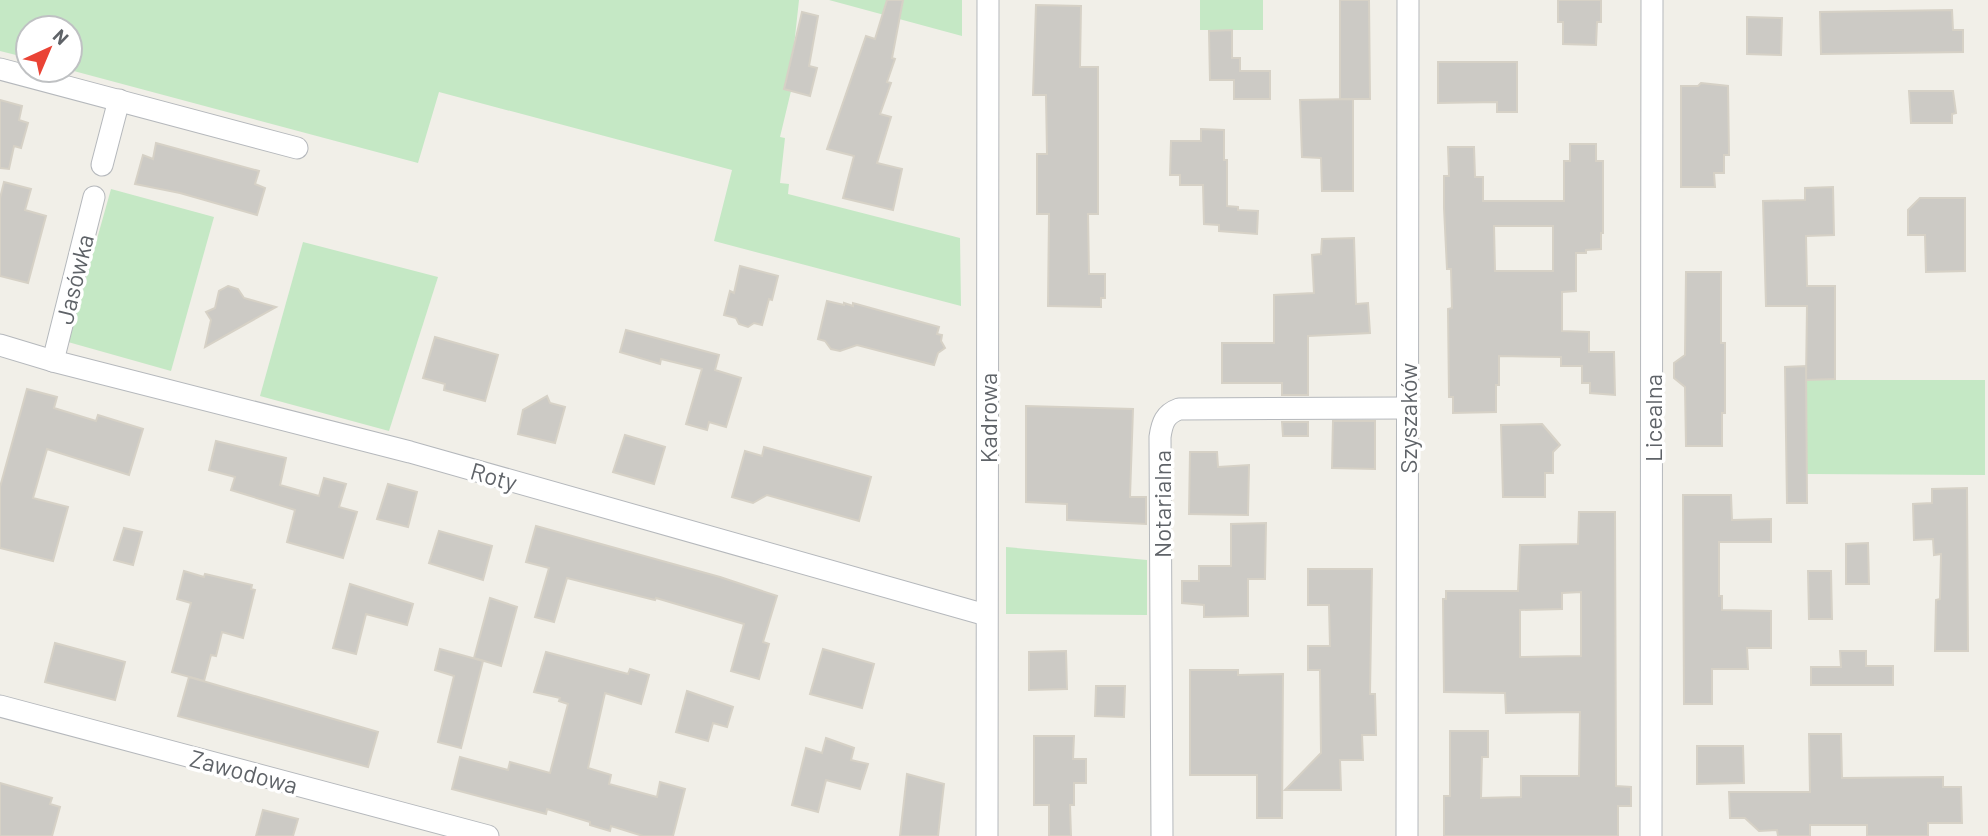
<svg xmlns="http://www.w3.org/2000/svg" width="1988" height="836" font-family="Barlow,sans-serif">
	<rect width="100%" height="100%" fill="#f1efe8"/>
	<g fill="#c5e8c5">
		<polygon points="0,0 799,0 794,46 784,88 791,91 780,137 785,138 780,183 789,184 788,194 960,238 961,306 714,241 732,170 439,92 418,163 70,70 70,28 28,28 28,58 0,51"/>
		<polygon points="829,0 962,0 962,36"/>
		<rect x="1200" y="0" width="63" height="30"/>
		<polygon points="111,189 214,217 171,371 68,342"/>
		<polygon points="303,242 438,277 389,431 260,396"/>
		<polygon points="1806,380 1985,380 1985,475 1807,474"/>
		<polygon points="1006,547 1147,560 1147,615 1006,614"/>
	</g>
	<g fill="#cccac5" stroke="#d6d1c6" stroke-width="2" fill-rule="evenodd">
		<polygon points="887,0 903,0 892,58 895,59 887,82 891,83 880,114 891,117 877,163 902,169 893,210 843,198 854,156 827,149 866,36 875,39"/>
		<polygon points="1340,0 1369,0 1370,99 1340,99"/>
		<polygon points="1558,0 1601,0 1601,22 1597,22 1596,45 1563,44 1563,22 1558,22"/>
		<polygon points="1036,5 1081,6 1080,67 1098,67 1098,214 1088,214 1089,274 1105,274 1105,298 1101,298 1101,307 1048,306 1049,214 1037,214 1037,154 1047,154 1046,95 1033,95"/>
		<polygon points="1952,10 1953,30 1963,30 1963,52 1821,54 1820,12"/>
		<polygon points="802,12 818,16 809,66 817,68 810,96 784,89"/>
		<polygon points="1747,17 1782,18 1781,55 1747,54"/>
		<polygon points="1232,30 1232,58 1240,58 1240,71 1270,71 1270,99 1234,99 1234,80 1210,80 1209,31"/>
		<polygon points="1438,62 1517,62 1517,112 1497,112 1497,102 1438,103"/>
		<polygon points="1701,83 1728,86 1729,155 1724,155 1724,173 1714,173 1715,187 1681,187 1681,86 1698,86"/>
		<polygon points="1909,91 1953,91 1956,113 1952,114 1952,123 1911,123"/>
		<polygon points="1353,99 1353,191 1322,191 1321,158 1302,157 1300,100"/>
		<polygon points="0,100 22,106 19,120 28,123 21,148 14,146 9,169 0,168"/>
		<polygon points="1201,129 1224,130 1224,160 1227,160 1227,206 1238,207 1238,210 1258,211 1257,234 1219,231 1219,225 1204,224 1203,185 1180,185 1180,175 1170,175 1171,141 1201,141"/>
		<polygon points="156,143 259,171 255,184 265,188 257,215 180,193 135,184 143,155 153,159"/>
		<path d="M1570,144H1596V161H1603V233H1601V249L1586,250V253H1576V291L1562,292V331L1589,332V352H1614L1615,395L1590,393V383H1582V366H1561V357L1499,356V385H1496V412L1453,413V397H1449L1448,309L1452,308L1451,269H1447L1444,208V176H1449L1448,147H1474L1475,177H1483V201H1564V161H1570ZM1494,226H1553V271H1495Z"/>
		<polygon points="4,182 31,189 25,210 46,216 28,283 0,276 0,198"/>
		<polygon points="1833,187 1834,235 1806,236 1807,286 1835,286 1835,379 1806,380 1807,306 1766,306 1763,201 1805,200 1805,188"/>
		<polygon points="1920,198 1965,198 1965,271 1926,272 1925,235 1908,235 1908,210"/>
		<polygon points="1354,238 1356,304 1368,303 1370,333 1308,336 1308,395 1282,395 1282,383 1222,383 1222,343 1274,343 1274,295 1314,293 1312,255 1321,254 1322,239"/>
		<polygon points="740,266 778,276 772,300 769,299 762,325 754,323 748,327 739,324 736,318 724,315 730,291 734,293"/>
		<polygon points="1686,272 1721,272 1721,343 1725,343 1725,413 1722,413 1722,446 1686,446 1685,387 1674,378 1674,363 1685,355"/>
		<polygon points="228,286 238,289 244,298 276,307 205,347 211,320 206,312 215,308 219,291"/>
		<polygon points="827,301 844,305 844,303 853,306 853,303 939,327 937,334 942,335 941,341 945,348 938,353 934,365 857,345 840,351 831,349 825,341 818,339"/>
		<polygon points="626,330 719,355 715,370 741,378 726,427 709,422 707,430 686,424 702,369 661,359 660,364 620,352"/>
		<polygon points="435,337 498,355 485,401 444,390 445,384 423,378"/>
		<polygon points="1806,366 1807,503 1787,503 1785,367"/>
		<polygon points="27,389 57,397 54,408 96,421 98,415 143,429 129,475 47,449 33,498 68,507 53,561 0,548 0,487"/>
		<polygon points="547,396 550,403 565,407 555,443 518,434 523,410"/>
		<polygon points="1026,406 1133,409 1130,497 1146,497 1146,524 1067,520 1067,504 1026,502"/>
		<polygon points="1333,421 1375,421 1375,469 1332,468"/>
		<polygon points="1282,422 1308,422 1308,436 1283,436"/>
		<polygon points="1542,424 1560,445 1553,452 1553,473 1545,473 1545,497 1503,497 1501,425"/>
		<polygon points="625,435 665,447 654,484 613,472"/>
		<polygon points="216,441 286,458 280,485 319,496 324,478 346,484 339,507 357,512 343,558 287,542 295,510 231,490 235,477 209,470"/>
		<polygon points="764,447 871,477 859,521 767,495 753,503 732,497 745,451 762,456"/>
		<polygon points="1190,452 1217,452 1218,467 1249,465 1248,515 1189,514"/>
		<polygon points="388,484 417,492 408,527 377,519"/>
		<polygon points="1967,488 1968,651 1935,651 1936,600 1940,599 1941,554 1934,555 1933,539 1914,540 1913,504 1932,503 1932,489"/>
		<polygon points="1683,495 1731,495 1732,520 1771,519 1771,542 1719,542 1719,596 1722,596 1722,610 1771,611 1771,648 1747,648 1748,669 1712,669 1712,704 1684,704"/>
		<path d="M1579,512H1615L1616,786L1631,787V806H1618V836H1444V796H1450V731H1488V757H1482L1481,798L1521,797V776H1579L1580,712L1506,713L1505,693L1444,692L1443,599H1446V591H1518L1520,545L1578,544ZM1581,592V656L1520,657V610L1562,609V593Z"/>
		<polygon points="1266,523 1265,579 1248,579 1248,616 1204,617 1204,605 1182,603 1182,581 1199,581 1199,566 1231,566 1231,524"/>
		<polygon points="536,526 720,577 777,596 763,642 769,644 759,679 731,671 744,624 656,598 655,600 567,578 554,622 535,617 549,568 526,562"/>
		<polygon points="124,528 142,532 133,565 114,560"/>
		<polygon points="439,531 492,546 483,580 429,563"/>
		<polygon points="1868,543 1869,584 1846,584 1846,544"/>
		<polygon points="1308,569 1372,569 1370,694 1375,694 1376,735 1362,735 1363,760 1340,760 1341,790 1285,790 1321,753 1320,670 1308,670 1308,646 1330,646 1329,605 1308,605"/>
		<polygon points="184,571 204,577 205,574 252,585 251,589 255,590 243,638 222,632 216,656 211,655 204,681 172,672 191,603 177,599"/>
		<polygon points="1808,571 1831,571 1832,619 1809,619"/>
		<polygon points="350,584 413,604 407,625 366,614 356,654 333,648"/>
		<polygon points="490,598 517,607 501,666 474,658"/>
		<polygon points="55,643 125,662 115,700 45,682"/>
		<polygon points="440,649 483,661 461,748 438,742 454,676 435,670"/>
		<polygon points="823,649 874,664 862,708 810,694"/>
		<polygon points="1066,651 1067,689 1029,690 1029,652"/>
		<polygon points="1840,651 1866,651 1866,666 1893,666 1893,685 1811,685 1811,667 1841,667"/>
		<polygon points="546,652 628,674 630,669 649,675 641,704 605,693 588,768 611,775 609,784 657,797 660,782 685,789 673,836 643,836 611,826 610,831 590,825 590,822 547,809 546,814 452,789 460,757 508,770 510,762 550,773 568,704 559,701 560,698 534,692"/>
		<polygon points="1190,670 1238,670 1238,675 1283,674 1282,818 1257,818 1257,775 1190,775"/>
		<polygon points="189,677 378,732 368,767 178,716"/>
		<polygon points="1096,686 1125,686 1124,717 1095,716"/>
		<polygon points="687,691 733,707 727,727 713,723 708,741 676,732"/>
		<polygon points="1809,734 1841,734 1842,778 1943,777 1943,787 1961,787 1962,823 1928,823 1928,836 1867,836 1867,825 1810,825 1810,836 1778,836 1777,830 1759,831 1745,818 1730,818 1729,792 1810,792"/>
		<polygon points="1034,736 1074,736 1073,759 1086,759 1086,783 1074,783 1074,805 1070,805 1071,836 1049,836 1049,805 1034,805"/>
		<polygon points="826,738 854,748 851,760 868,764 860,789 826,780 818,812 792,805 806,748 822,753"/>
		<polygon points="1697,746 1743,746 1744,783 1697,784"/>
		<polygon points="907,774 944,784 938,836 900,836"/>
		<polygon points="0,783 52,798 50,804 60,807 52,836 0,836"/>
		<polygon points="263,810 298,819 293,836 256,836"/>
	</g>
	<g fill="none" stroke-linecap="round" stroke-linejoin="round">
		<g stroke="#b5b8bc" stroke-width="23">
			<g id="minor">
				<polyline points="0,69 297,148"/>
				<polyline points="102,165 119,100"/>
				<polyline points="0,345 53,361 410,452 986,615"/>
				<polyline points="53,361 94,197"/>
				<polyline points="0,706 488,836"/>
				<polyline points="987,836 988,0"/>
				<path d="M1162,836L1160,437C1162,423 1165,414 1179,409L1407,408"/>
				<polyline points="1407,836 1408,0"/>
				<polyline points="1651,836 1652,0"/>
			</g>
		</g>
		<use href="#minor" stroke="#fff" stroke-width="21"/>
	</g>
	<g text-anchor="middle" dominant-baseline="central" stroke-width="7" stroke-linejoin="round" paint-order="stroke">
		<g font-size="24" fill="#5f6368" stroke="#fff">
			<text transform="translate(74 279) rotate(-76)">Jasówka</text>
			<text transform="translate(987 418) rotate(-90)">Kadrowa</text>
			<text transform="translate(1407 418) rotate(-90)">Szyszaków</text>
			<text transform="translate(1652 418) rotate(-90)">Licealna</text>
			<text transform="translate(494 476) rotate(16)">Roty</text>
			<text transform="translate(1161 504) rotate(-90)">Notarialna</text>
			<text transform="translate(244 771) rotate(15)">Zawodowa</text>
		</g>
	</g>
	<g transform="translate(49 49) rotate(44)"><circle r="33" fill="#ffffff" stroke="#bfc1c3" stroke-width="2"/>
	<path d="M0-5L12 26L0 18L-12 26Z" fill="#ea4335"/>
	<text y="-10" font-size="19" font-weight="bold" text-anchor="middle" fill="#5f6368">N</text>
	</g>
</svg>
